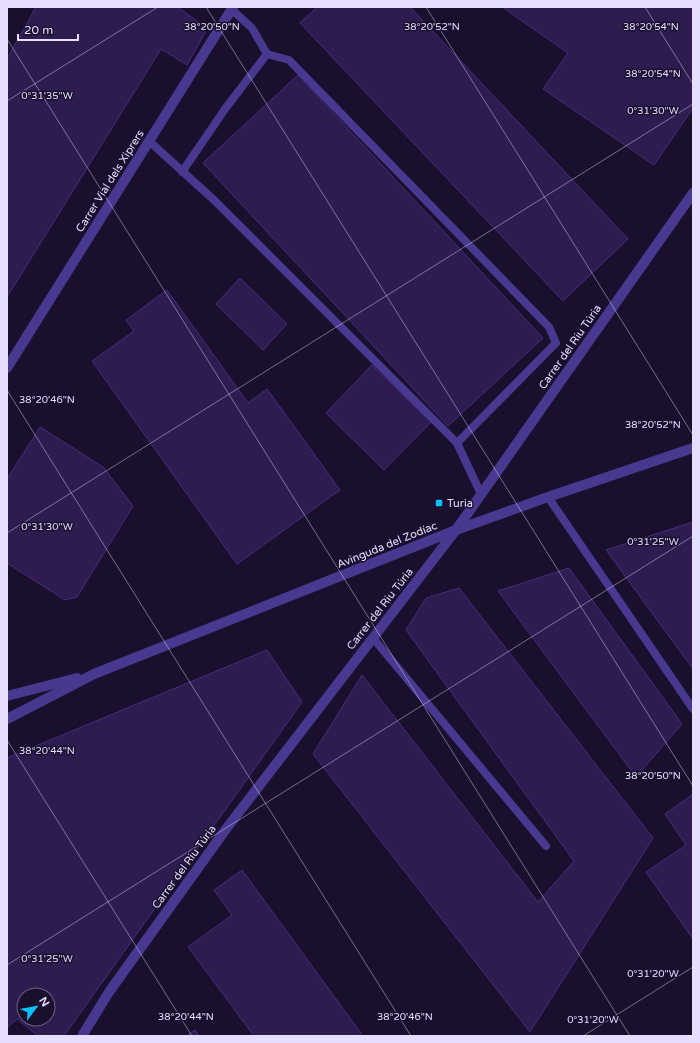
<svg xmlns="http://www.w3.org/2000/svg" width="700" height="1043" font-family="'Varela Round',sans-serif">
	<rect width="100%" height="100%" fill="#1a102e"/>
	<g fill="#2e1b50" stroke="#482b7e" fill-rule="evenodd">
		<polygon points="36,7 178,7 207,29 187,65 161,49 7,297 7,59"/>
		<polygon points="317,7 410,7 628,239 563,301 300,23"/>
		<polygon points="502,7 690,7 693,9 693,108 654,165 543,89 568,53"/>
		<polygon points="298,75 543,338 448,426 203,163"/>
		<polygon points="240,278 287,324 263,350 216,304"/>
		<polygon points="167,290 248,403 267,389 340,490 237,564 92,361 134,331 126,320"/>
		<polygon points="372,365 431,422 384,470 326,413"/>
		<polygon points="40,427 103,467 133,506 77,597 65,600 7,563 7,479"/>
		<polygon points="693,522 693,669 606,550"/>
		<polygon points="569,568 682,724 636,777 498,591"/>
		<polygon points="459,588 653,838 530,1032 313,754 362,675 538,902 574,861 406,630 426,598"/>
		<path d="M267,650L302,702L64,1036H38L17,1019L7,1028V758ZM24,995H48V1019H24Z"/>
		<polygon points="693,794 693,939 646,872 686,845 665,814"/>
		<polygon points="242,870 363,1036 254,1036 188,947 232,915 214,890"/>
		<polygon points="195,1030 199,1036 186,1036"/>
	</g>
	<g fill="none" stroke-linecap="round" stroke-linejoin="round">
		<g stroke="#493890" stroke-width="8">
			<polyline points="231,9 252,28 267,54"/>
			<polyline points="149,141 214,200 457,443 556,343 549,327 289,60 267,54 225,109 182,172"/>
			<polyline points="457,443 481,494"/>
			<polyline points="548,497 693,709"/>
			<polyline points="373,638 546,846"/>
		</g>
		<polyline stroke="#493890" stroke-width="10" points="82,1036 109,992 226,829 456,530"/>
		<g stroke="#493890" stroke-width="10">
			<polyline points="7,368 233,7"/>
			<polyline points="456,530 693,193"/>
			<polyline points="7,696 77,678"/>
			<polyline points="7,719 94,674 456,530 548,497 693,448"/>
		</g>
	</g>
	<path fill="none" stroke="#e6ddff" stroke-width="1" stroke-opacity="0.45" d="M206,7L693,786M426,7L693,435M645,7L693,84M7,39L630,1036M7,101L158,7M7,390L411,1036M7,533L693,104M7,740L192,1036M7,965L693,536M583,1036L693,967"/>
	<rect fill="#09c1ff" stroke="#1a102e" stroke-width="1.5" x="435" y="499" width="8" height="8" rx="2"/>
	<g text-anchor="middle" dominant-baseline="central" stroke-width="3" stroke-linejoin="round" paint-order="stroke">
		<g font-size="11" fill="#e6ddff" stroke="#1a102e">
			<text transform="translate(110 181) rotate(-58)">Carrer Vial dels Xiprers</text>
			<text transform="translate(570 347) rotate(-55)">Carrer del Riu Túria</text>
			<text transform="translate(387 545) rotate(-22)">Avinguda del Zodíac</text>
			<text transform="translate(380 609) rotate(-52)">Carrer del Riu Túria</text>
			<text transform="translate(184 867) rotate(-54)">Carrer del Riu Túria</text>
		</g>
		<g font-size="11" fill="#e6ddff" stroke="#1a102e" text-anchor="start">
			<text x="447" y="503">Turia</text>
		</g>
	</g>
	<g font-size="10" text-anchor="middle" fill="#e6ddff" stroke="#1a102e" stroke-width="3" stroke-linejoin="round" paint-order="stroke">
		<text x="651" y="30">38°20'54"N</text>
		<text x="212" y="30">38°20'50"N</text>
		<text x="432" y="30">38°20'52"N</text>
		<text x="653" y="77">38°20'54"N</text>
		<text x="47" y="99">0°31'35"W</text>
		<text x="653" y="114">0°31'30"W</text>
		<text x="47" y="403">38°20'46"N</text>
		<text x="653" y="428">38°20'52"N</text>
		<text x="47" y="530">0°31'30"W</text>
		<text x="653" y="545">0°31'25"W</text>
		<text x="47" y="754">38°20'44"N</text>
		<text x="653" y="779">38°20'50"N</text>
		<text x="47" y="962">0°31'25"W</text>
		<text x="653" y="977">0°31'20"W</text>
		<text x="186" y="1020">38°20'44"N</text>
		<text x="405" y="1020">38°20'46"N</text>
		<text x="593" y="1023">0°31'20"W</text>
	</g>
	<rect width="700" height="1043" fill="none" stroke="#e6ddff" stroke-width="16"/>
	<g transform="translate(36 1007) rotate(58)"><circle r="19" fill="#1a102e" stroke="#6c6282"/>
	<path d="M0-3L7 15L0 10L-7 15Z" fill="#09c1ff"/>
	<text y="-6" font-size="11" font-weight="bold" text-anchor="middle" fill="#e6ddff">N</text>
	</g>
	<path d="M18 34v6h60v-6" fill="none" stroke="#e6ddff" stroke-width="2"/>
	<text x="24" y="34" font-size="12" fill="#e6ddff" stroke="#1a102e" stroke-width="3" paint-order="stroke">20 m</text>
</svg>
